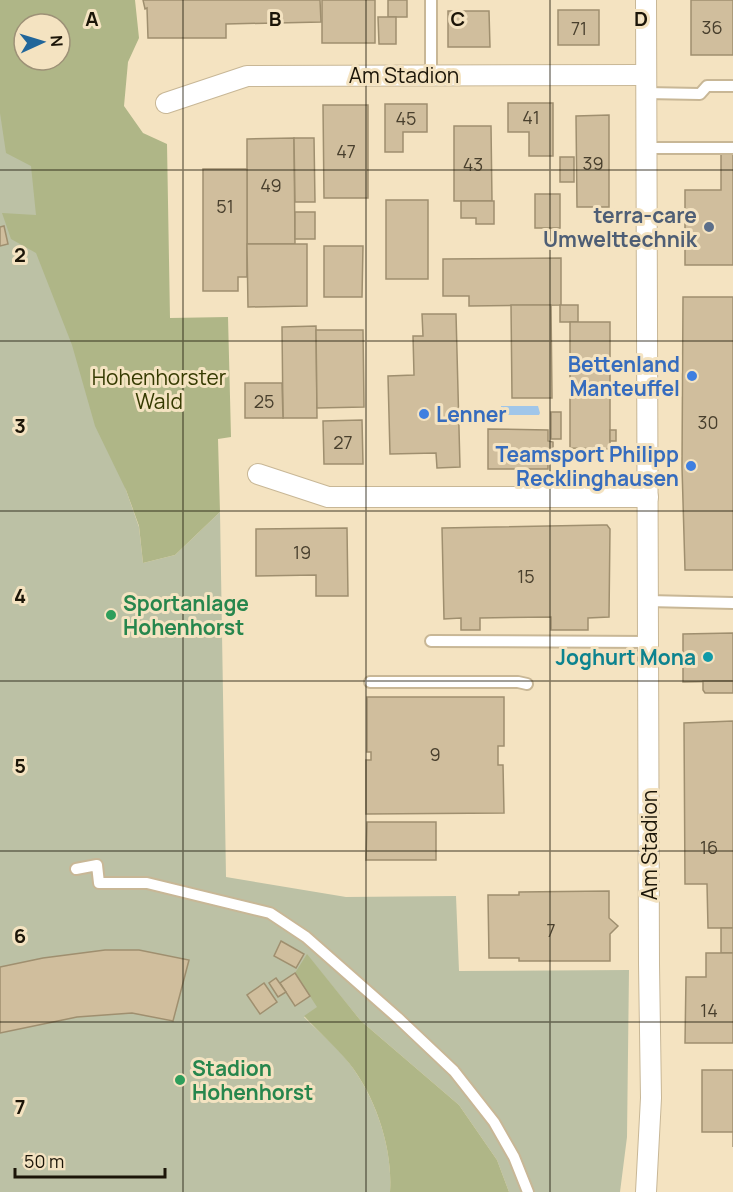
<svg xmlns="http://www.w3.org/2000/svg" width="733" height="1192" font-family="Manrope,sans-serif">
	<rect width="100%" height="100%" fill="#f4e3c1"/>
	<path fill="#bcc1a5" d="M0,0H44L24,24V60L126,490L139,527L143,563L175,555L220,512L226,877L346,897L456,896L459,971L629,970L627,1137L620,1192H509L497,1160L459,1105L361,1021L307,955L318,1007L304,1017C319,1032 337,1047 350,1064C376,1099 393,1148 390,1192H0Z"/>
	<g fill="#afb687" fill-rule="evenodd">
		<path d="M0,0H135L139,38L128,62L124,106L143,133L167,144L170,318L228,317L231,437L218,439L220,512L175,555L143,563L139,526L126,490L95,426L72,345L36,253L11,239L2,213L36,215L31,166L6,153L0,113ZM24,24H60V60H24Z"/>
		<path d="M307,954L361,1021L459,1105L497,1160L509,1192H390C393,1149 376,1097 349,1063C335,1046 319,1032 304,1016L317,1007L295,973Z"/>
	</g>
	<polygon fill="#a0c6e9" points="501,406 538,406 540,413 539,415 501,415"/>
	<g fill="#d0be9d" stroke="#9f8f6f" stroke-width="1.5">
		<polygon points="143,0 320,0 321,22 226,24 226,38 148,38 147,8 145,9"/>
		<rect x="322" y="0" width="53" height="43"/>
		<rect x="388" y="0" width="19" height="17"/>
		<rect x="691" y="0" width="42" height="55"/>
		<rect x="558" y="10" width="41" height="35"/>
		<polygon points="448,11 489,11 490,47 448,47"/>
		<polygon points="378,17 396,17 396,44 379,44"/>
		<polygon points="508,103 553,103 553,156 529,156 529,132 508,132"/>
		<polygon points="385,104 427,104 427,132 403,132 403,152 385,152"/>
		<polygon points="323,105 368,105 368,198 324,198"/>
		<polygon points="609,115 609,207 577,207 576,116"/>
		<polygon points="454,126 491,126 492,201 454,201"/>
		<polygon points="294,138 295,244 247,244 247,139"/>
		<polygon points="294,138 314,138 315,202 295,202"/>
		<polygon points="721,153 733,153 733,265 685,265 685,190 721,190"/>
		<rect x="560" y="157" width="14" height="25"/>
		<polygon points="203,169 247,169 247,277 238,277 238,291 203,291"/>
		<rect x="535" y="194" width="25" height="34"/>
		<rect x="386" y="200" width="42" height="79"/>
		<polygon points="461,201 494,201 494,224 476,224 476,218 461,218"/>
		<rect x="295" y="212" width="20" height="27"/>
		<polygon points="4,226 8,244 0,246 0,227"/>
		<polygon points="247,244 307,244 307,306 248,307"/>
		<polygon points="324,246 363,246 362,297 324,297"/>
		<polygon points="561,258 561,305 469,306 469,296 443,296 443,259"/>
		<polygon points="683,297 733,297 733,570 685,570 682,467"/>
		<polygon points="511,305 551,305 552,398 512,398"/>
		<rect x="560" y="305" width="18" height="17"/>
		<polygon points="422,314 456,314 460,467 437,468 436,453 390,454 388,376 414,375 413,336 423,336"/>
		<polygon points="570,322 610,322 610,449 570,448"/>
		<polygon points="316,326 317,418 283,418 282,327"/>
		<polygon points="316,330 363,330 364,407 317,408"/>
		<polygon points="245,383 282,383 283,418 245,418"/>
		<rect x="551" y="412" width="10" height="27"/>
		<polygon points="362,420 363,464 324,464 323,421"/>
		<polygon points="488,429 548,430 548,441 553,442 553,459 548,462 548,469 488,469"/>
		<rect x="610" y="430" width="6" height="11"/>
		<polygon points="602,525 607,525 610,529 609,617 588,618 588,630 551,630 551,617 480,618 480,630 461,630 461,618 444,619 442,528"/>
		<polygon points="347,528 348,596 316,596 316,575 256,576 256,529"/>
		<polygon points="733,633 733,681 683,682 683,634"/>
		<polygon points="703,681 733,681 733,693 705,693 703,690"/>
		<polygon points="367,697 504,697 504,746 498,746 498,765 503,765 504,813 366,814 366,760 371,760 371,752 367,752"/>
		<polygon points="733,721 733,928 708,928 707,884 685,884 684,723"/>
		<polygon points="367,822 436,822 436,860 366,860"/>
		<polygon points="609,891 609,918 618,926 610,934 610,961 519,961 519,958 489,958 488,895 519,895 519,892"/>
		<rect x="721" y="928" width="12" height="25"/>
		<polygon points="281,941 304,954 296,968 274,956"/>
		<polygon points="105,950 139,950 189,960 173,1021 132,1013 77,1017 0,1033 0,967 43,958"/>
		<polygon points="706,953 733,953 733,1043 685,1043 686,977 706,977"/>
		<polygon points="295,973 310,996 295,1006 280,983"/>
		<polygon points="276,978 286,992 278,997 269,983"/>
		<polygon points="264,983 277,1002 260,1014 247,995"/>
		<polygon points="702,1070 733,1070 733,1147 733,1132 702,1132"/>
	</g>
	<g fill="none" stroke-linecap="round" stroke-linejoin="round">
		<g stroke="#c8b796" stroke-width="14">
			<g id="lane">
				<polyline points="431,75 431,0"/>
				<polyline points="646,93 700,94 707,86 733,86"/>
				<polyline points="646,148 733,148"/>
				<polyline points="648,601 733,603"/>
				<polyline points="431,641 649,642"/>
				<polyline points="370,682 518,682 527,684"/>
				<polyline points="76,869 97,865 99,883 147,883 270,913 306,937 398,1018 454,1071 494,1122 514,1157 528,1192"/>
			</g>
		</g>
		<g stroke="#c8b796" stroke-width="22">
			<g id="street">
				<polyline points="646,0 649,964 651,1098 646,1192"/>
				<polyline points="166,103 247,76 646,75"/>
				<polyline points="258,474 328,497 648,497"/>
			</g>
		</g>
		<use href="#lane" stroke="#fff" stroke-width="10"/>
		<use href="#street" stroke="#fff" stroke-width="20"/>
	</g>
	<path fill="none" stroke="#1b1508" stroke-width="1.5" stroke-opacity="0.55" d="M183,0V1192M366,0V1192M550,0V1192M0,170H733M0,341H733M0,511H733M0,681H733M0,851H733M0,1022H733"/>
	<circle fill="#5c6f8a" stroke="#f4e3c1" stroke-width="2" cx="709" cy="227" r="6"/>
	<g fill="#3f7fe0" stroke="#f4e3c1" stroke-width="2">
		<circle cx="692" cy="376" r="6"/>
		<circle cx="424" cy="414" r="6"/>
		<circle cx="691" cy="466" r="6"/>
	</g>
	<g fill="#2e9e5b" stroke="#f4e3c1" stroke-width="2">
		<circle cx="111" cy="615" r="6"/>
		<circle cx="180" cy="1080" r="6"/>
	</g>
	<circle fill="#0f9aa8" stroke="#f4e3c1" stroke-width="2" cx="708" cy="657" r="6"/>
	<g text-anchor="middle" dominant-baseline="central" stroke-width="6" stroke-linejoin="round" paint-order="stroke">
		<g font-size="18" fill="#483f2d">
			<text x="712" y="27">36</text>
			<text x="579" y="28">71</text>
			<text x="531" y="117">41</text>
			<text x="406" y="118">45</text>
			<text x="346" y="151">47</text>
			<text x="593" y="163">39</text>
			<text x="473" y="164">43</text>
			<text x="271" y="185">49</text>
			<text x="225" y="206">51</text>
			<text x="264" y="401">25</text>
			<text x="708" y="422">30</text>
			<text x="343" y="442">27</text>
			<text x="302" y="552">19</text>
			<text x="526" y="576">15</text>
			<text x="435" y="754">9</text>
			<text x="709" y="847">16</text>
			<text x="551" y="930">7</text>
			<text x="709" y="1010">14</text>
		</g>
		<g font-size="21" fill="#1b1508" stroke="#f4e3c1">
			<text x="404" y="75">Am Stadion</text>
			<text transform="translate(649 845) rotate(-90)">Am Stadion</text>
		</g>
		<g font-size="21" font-weight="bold" fill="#4e5e75" stroke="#f4e3c1" text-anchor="end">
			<text x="697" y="215">terra-care<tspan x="697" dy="24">Umwelttechnik</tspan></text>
		</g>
		<g font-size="21" font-weight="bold" fill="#366cbe" stroke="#f4e3c1" text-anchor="end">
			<text x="680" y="364">Bettenland<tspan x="680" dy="24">Manteuffel</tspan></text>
			<text x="436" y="414" text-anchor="start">Lenner</text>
			<text x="679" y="454">Teamsport Philipp<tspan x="679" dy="24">Recklinghausen</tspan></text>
		</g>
		<g font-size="21" fill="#353a00" stroke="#f4e3c1">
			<text x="159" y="377">Hohenhorster<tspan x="159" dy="24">Wald</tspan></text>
		</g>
		<g font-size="21" font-weight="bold" fill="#27864d" stroke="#f4e3c1" text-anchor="start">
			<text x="123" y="603">Sportanlage<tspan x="123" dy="24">Hohenhorst</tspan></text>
			<text x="192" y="1068">Stadion<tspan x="192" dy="24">Hohenhorst</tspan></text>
		</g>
		<g font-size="21" font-weight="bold" fill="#0d838f" stroke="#f4e3c1" text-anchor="end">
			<text x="696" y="657">Joghurt Mona</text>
		</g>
	</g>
	<g font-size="20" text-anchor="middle" font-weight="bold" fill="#1b1508" stroke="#f4e3c1" stroke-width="6" stroke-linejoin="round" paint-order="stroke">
		<text x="92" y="26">A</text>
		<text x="275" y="26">B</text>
		<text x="458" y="26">C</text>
		<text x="641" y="26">D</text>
		<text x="20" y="262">2</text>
		<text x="20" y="433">3</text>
		<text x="20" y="603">4</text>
		<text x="20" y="773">5</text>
		<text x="20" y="943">6</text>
		<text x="20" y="1114">7</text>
	</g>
	<g transform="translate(42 42) rotate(86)"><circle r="28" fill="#f4e3c1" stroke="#9d9177" stroke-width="1.5"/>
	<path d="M0-4.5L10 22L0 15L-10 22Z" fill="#21669a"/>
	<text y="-9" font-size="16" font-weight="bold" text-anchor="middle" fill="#1b1508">N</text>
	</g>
	<path d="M15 1168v9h150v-9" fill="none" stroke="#1b1508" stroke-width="3"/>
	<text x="24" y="1168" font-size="18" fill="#1b1508" stroke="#f4e3c1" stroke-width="4.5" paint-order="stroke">50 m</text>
</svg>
